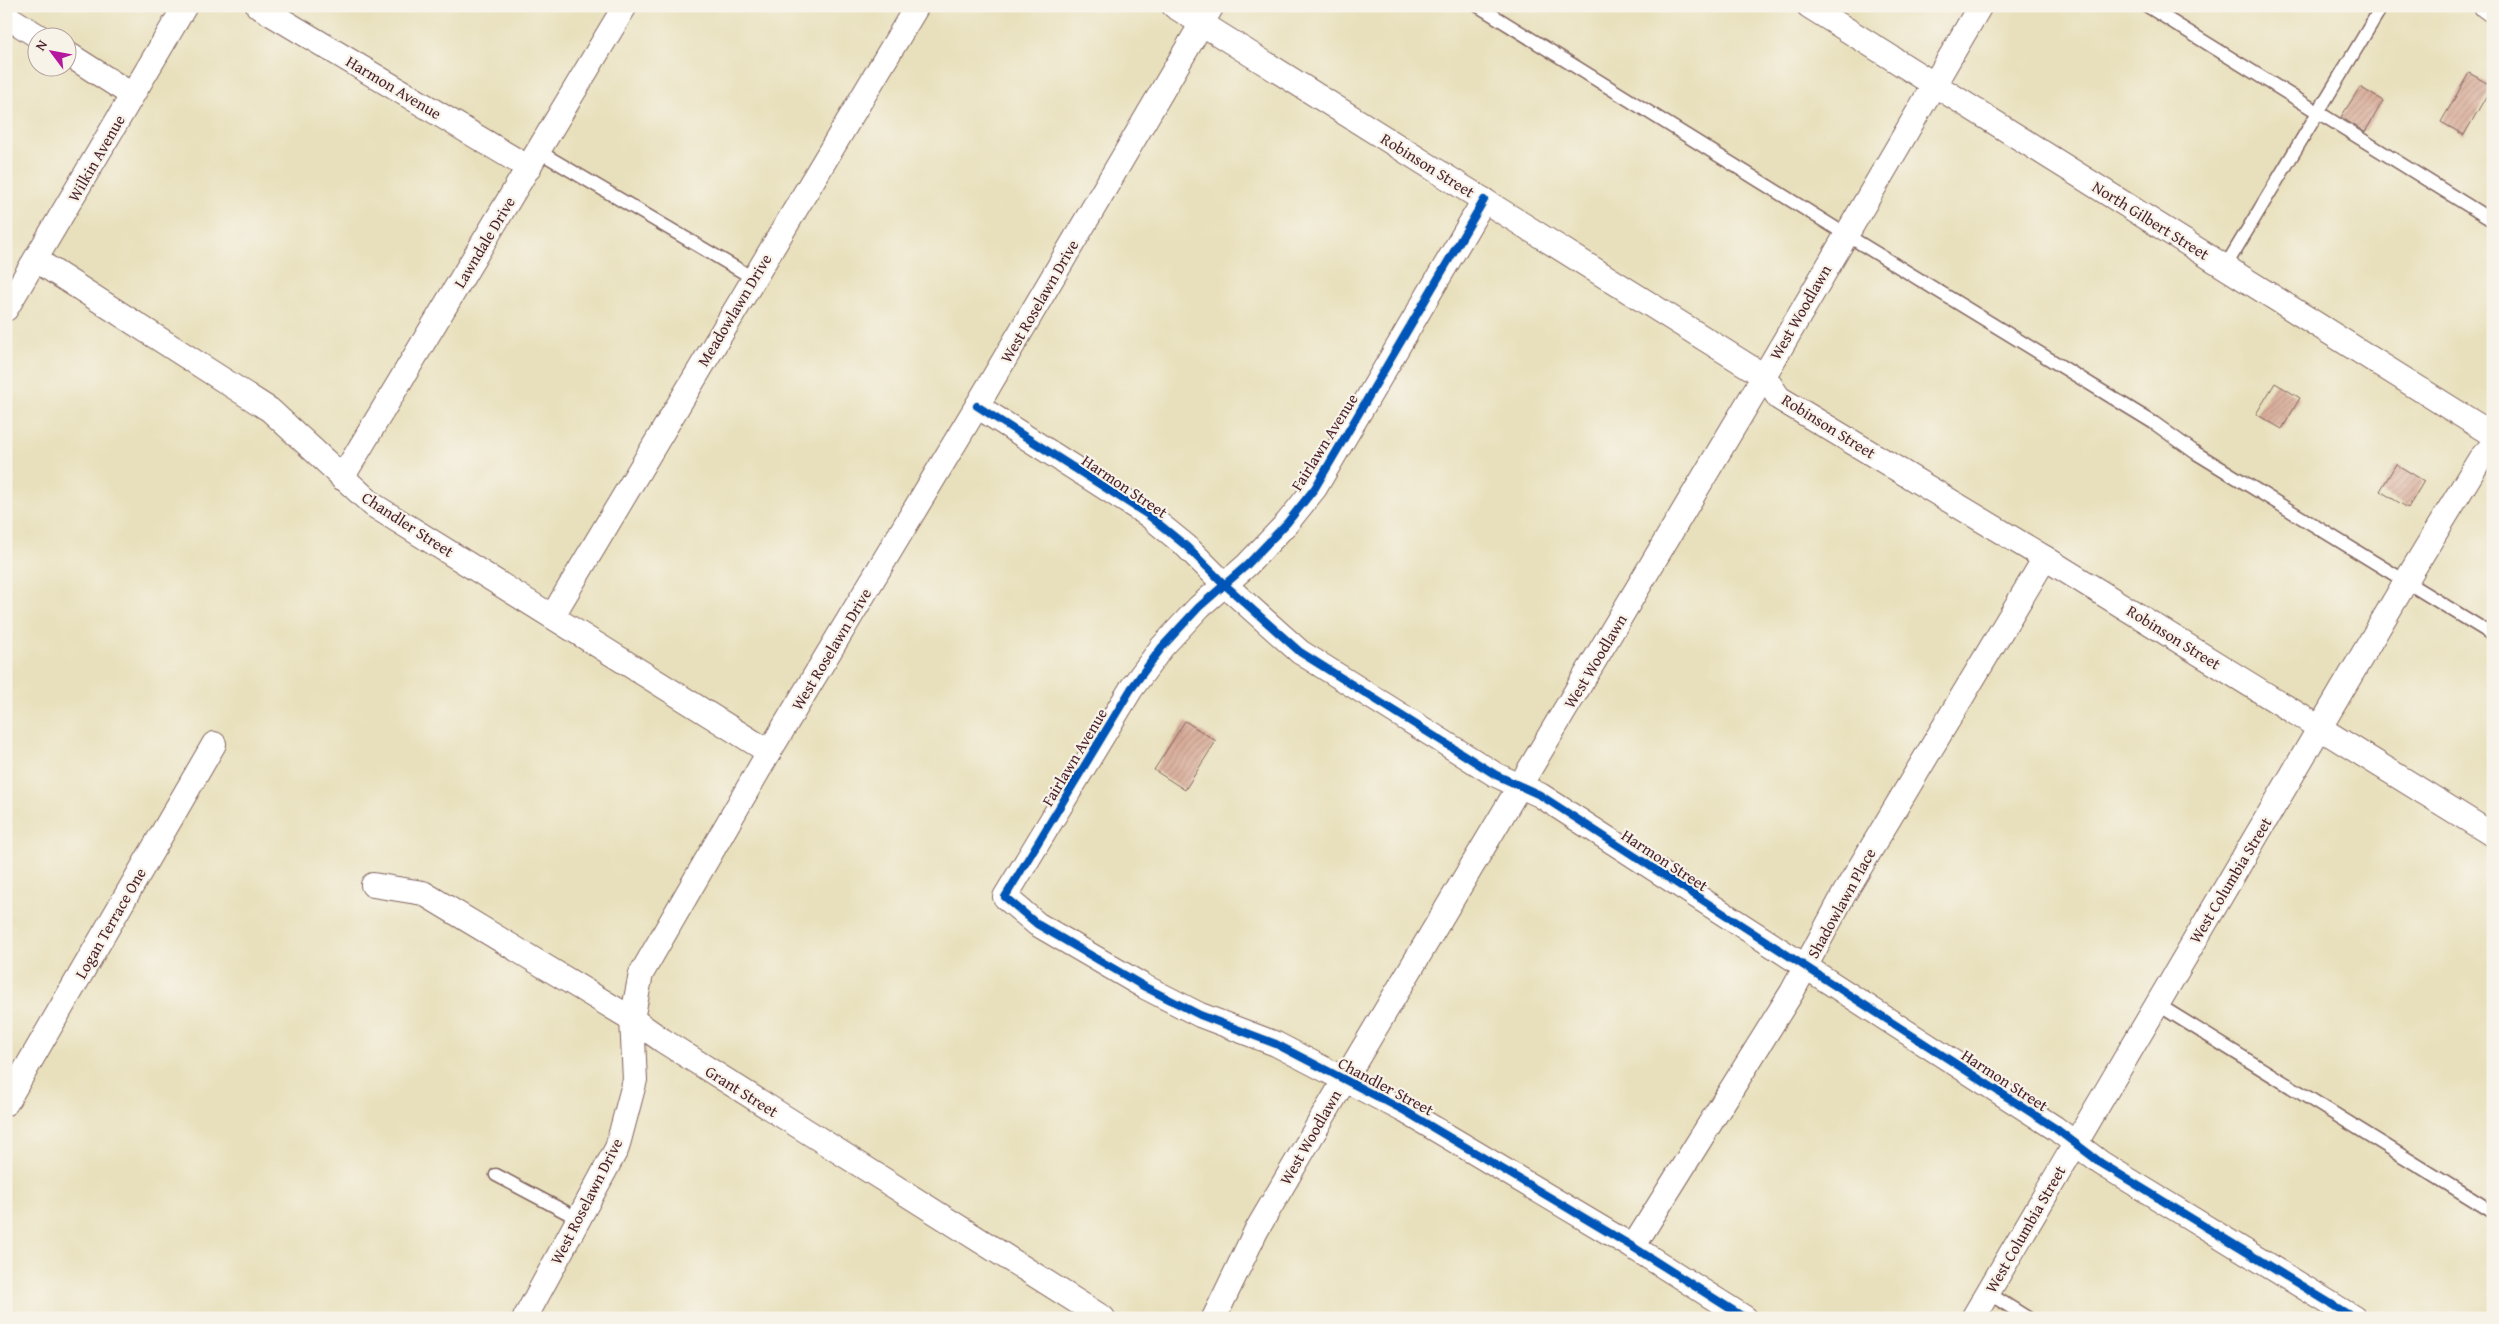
<svg xmlns="http://www.w3.org/2000/svg" width="2499" height="1324" font-family="'Gentium Book Plus',serif">
	<defs>
		<pattern id="building-hatch" width="6" height="6" patternUnits="userSpaceOnUse" patternTransform="scale(1.25)"><rect width="6" height="6" fill="#d8aa97"/><path d="M-1 1l2-2M0 6l6-6M5 7l2-2" fill="none" stroke="#b18a7b"/></pattern>
	</defs>
	<rect width="100%" height="100%" fill="#f7f3e8"/>
	<filter id="ink" filterUnits="userSpaceOnUse"><feTurbulence type="fractalNoise" baseFrequency=".02" numOctaves="2"/><feDisplacementMap in="SourceGraphic" scale="10" xChannelSelector="R" yChannelSelector="G"/><feConvolveMatrix kernelMatrix="1 2 1 2 8 2 1 2 1" color-interpolation-filters="sRGB"/></filter>
	<filter id="wash" filterUnits="userSpaceOnUse"><feTurbulence type="fractalNoise" baseFrequency=".0096" numOctaves="4" result="noise"/><feDisplacementMap in="SourceGraphic" scale="20" xChannelSelector="R" yChannelSelector="G"/><feGaussianBlur stdDeviation="1.12" result="paint"/><feColorMatrix in="noise" values="0 0 0 0 0 0 0 0 0 0 0 0 0 0 0 0 0 1.4 0 .05"/><feComposite in="paint" operator="in"/></filter>
	<g filter="url(#wash)">
		<rect width="100%" height="100%" fill="#e8e0bc"/>
		<g id="blocks">
			<g fill="url(#building-hatch)">
				<polygon points="2469,73 2492,86 2464,135 2441,122"/>
				<polygon points="2360,87 2383,101 2365,132 2341,117"/>
				<polygon points="2275,383 2300,398 2282,429 2256,414"/>
				<polygon points="2396,464 2424,481 2408,508 2380,491"/>
				<polygon points="1185,721 1216,741 1185,790 1154,770"/>
			</g>
		</g>
	</g>
	<g filter="url(#ink)">
		<use href="#blocks" fill-opacity="0" stroke="#81635e" stroke-width="1"/>
		<g fill="none" stroke-linecap="round" stroke-linejoin="round">
			<g stroke="#81635e" stroke-width="15">
				<g id="lane">
					<polyline points="1478,6 1845,234 2154,423 2196,453 2493,635"/>
					<polyline points="2147,6 2493,221"/>
					<polyline points="538,151 753,278"/>
					<polyline points="2225,267 2382,6"/>
					<polyline points="2157,1004 2493,1212"/>
					<polyline points="496,1175 579,1219"/>
					<polyline points="1988,1293 2028,1318"/>
				</g>
			</g>
			<g stroke="#81635e" stroke-width="26">
				<g id="street">
					<polyline points="258,6 529,168"/>
					<polyline points="1174,6 1764,376 1779,398 2045,558 2493,835"/>
					<polyline points="1809,6 2493,435"/>
					<polyline points="2486,6 2493,11"/>
					<polyline points="6,16 41,38"/>
					<polyline points="68,54 132,95"/>
					<polyline points="1484,200 1315,488 1287,523 1247,565 1199,607 1162,647 1131,689 1005,897 1037,924 1145,987 1200,1015 1276,1044 1405,1111 1633,1247 1745,1318"/>
					<polyline points="36,260 270,410 373,505 769,752"/>
					<polyline points="6,309 185,6"/>
					<polyline points="977,406 1148,515 1186,546 1224,584 1300,652 1496,775 1540,795 2055,1128 2101,1163 2354,1318"/>
					<polyline points="342,478 625,6"/>
					<polyline points="553,615 917,6"/>
					<polyline points="373,885 423,893 632,1019 662,1040 1103,1318"/>
					<polyline points="6,1103 214,744"/>
					<polyline points="1633,1247 1792,992 1844,894 2045,558"/>
					<polyline points="525,1318 617,1148 635,1080 632,1019 641,974 769,752 977,406 1212,6"/>
					<polyline points="1214,1318 1256,1231 1345,1079 1764,376 1980,6"/>
					<polyline points="1973,1318 2406,581 2480,459 2493,445"/>
				</g>
			</g>
			<use href="#lane" stroke="#fff" stroke-width="12"/>
			<use href="#street" stroke="#fff" stroke-width="24"/>
			<g stroke="#f7f3e8" stroke-width="11">
				<g id="cycleway">
					<polyline points="1484,200 1315,488 1287,523 1247,565 1199,607 1162,647 1131,689 1005,897 1037,924 1145,987 1200,1015 1276,1044 1405,1111 1633,1247 1745,1318"/>
					<polyline points="977,406 1148,515 1186,546 1224,584 1300,652 1496,775 1540,795 2055,1128 2101,1163 2354,1318"/>
				</g>
			</g>
			<use href="#cycleway" stroke="#0057b8" stroke-width="8"/>
		</g>
	</g>
	<g text-anchor="middle" dominant-baseline="central" stroke-width="4.5" stroke-linejoin="round" paint-order="stroke">
		<g font-size="16" fill="#4a1f2b" stroke="#f7f3e8">
			<text transform="translate(394 87) rotate(31)">Harmon Avenue</text>
			<text transform="translate(96 158) rotate(-60)">Wilkin Avenue</text>
			<text transform="translate(1428 165) rotate(32)">Robinson Street</text>
			<text transform="translate(2151 220) rotate(32)">North Gilbert Street</text>
			<text transform="translate(484 242) rotate(-59)">Lawndale Drive</text>
			<text transform="translate(1039 301) rotate(-60)">West Roselawn Drive</text>
			<text transform="translate(734 310) rotate(-59)">Meadowlawn Drive</text>
			<text transform="translate(1800 312) rotate(-60)">West Woodlawn</text>
			<text transform="translate(1829 426) rotate(32)">Robinson Street</text>
			<text transform="translate(1324 442) rotate(-58)">Fairlawn Avenue</text>
			<text transform="translate(1125 486) rotate(34)">Harmon Street</text>
			<text transform="translate(408 524) rotate(33)">Chandler Street</text>
			<text transform="translate(2174 637) rotate(32)">Robinson Street</text>
			<text transform="translate(831 649) rotate(-59)">West Roselawn Drive</text>
			<text transform="translate(1595 661) rotate(-59)">West Woodlawn</text>
			<text transform="translate(1074 757) rotate(-59)">Fairlawn Avenue</text>
			<text transform="translate(1665 860) rotate(33)">Harmon Street</text>
			<text transform="translate(2230 880) rotate(-59)">West Columbia Street</text>
			<text transform="translate(1841 903) rotate(-61)">Shadowlawn Place</text>
			<text transform="translate(110 923) rotate(-60)">Logan Terrace One</text>
			<text transform="translate(2005 1080) rotate(33)">Harmon Street</text>
			<text transform="translate(1386 1086) rotate(28)">Chandler Street</text>
			<text transform="translate(742 1091) rotate(32)">Grant Street</text>
			<text transform="translate(1310 1137) rotate(-60)">West Woodlawn</text>
			<text transform="translate(586 1201) rotate(-63)">West Roselawn Drive</text>
			<text transform="translate(2025 1229) rotate(-60)">West Columbia Street</text>
		</g>
	</g>
	<rect width="2499" height="1324" fill="none" stroke="#f7f3e8" stroke-width="25"/>
	<g transform="translate(52 52) rotate(302)"><circle r="24" fill="#f7f3e8" stroke="#b29e9c"/>
	<path d="M0-4L9 19L0 12L-9 19Z" fill="#b5179e"/>
	<text y="-8" font-size="14" font-weight="bold" text-anchor="middle" fill="#4a1f2b">N</text>
	</g>
</svg>
